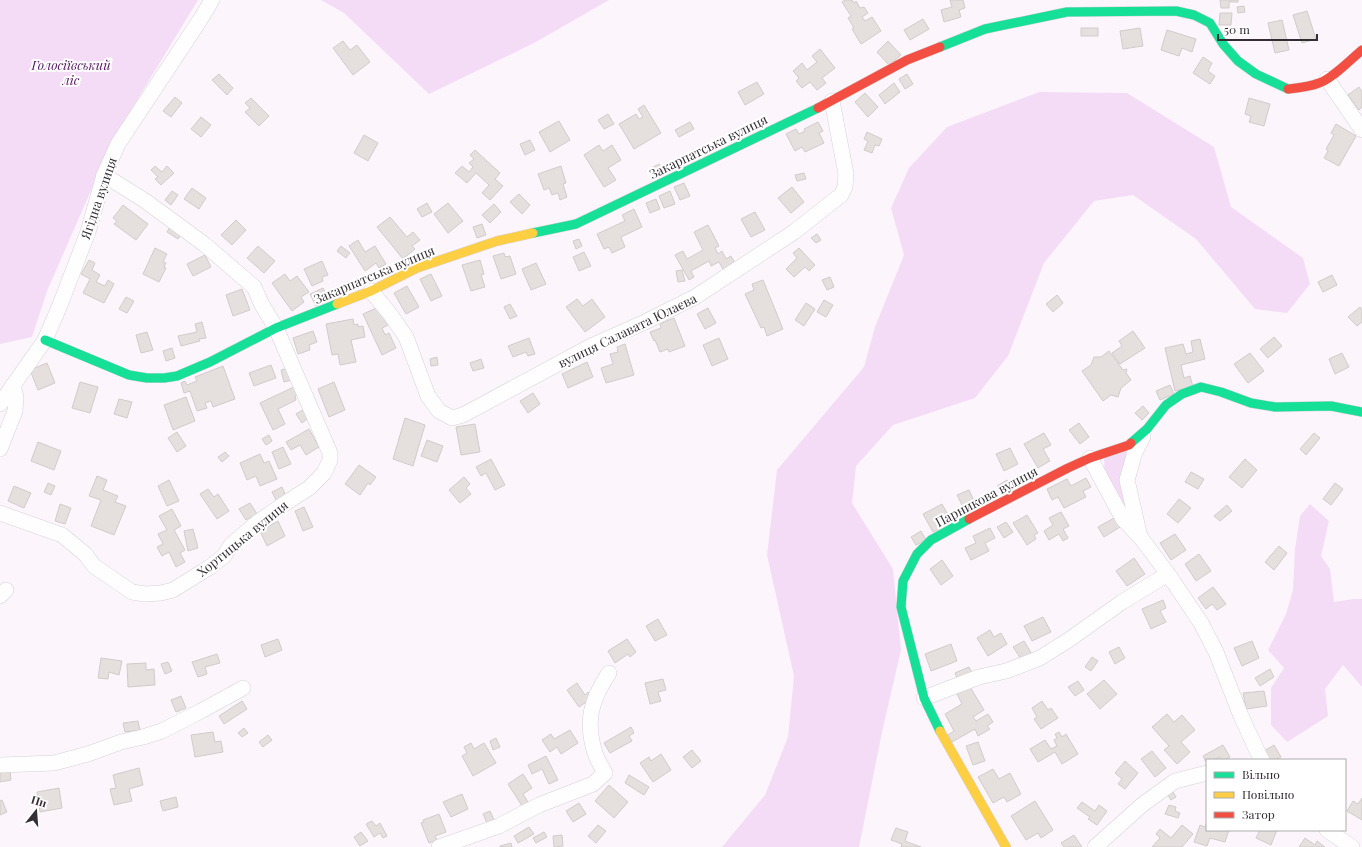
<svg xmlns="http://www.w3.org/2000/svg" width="1362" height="847" font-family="'Playfair Display',serif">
	<rect width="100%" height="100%" fill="#fcf6fc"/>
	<g fill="#f4dcf7">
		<polygon points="0,0 198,0 114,138 47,291 32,337 0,344"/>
		<polygon points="321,0 609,0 534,43 429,94 344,13"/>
		<polygon points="1039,92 1127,93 1214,147 1231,207 1303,258 1310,284 1287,313 1255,309 1196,239 1133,195 1094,201 1044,263 1008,356 975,398 893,425 856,466 852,503 893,569 901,650 882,732 859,847 722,847 765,795 788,737 794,676 767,555 777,470 864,367 875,327 904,255 891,208 909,168 947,127"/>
		<polygon points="1127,451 1121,479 1127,520 1105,481 1104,457"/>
		<polygon points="1310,504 1329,521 1321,556 1330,569 1334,602 1353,599 1362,599 1362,687 1343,665 1325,689 1328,716 1287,742 1271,725 1271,688 1284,668 1268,650 1286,614 1293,590 1295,549 1300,516"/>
	</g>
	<g fill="#e5dfde" stroke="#d1ccca">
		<polygon points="845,0 852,0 854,3 856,1 860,8 864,7 868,13 862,17 865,21 872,17 881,31 861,44 852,29 854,28 848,18 851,16 842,2"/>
		<polygon points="950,0 963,0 965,8 959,10 961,17 944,22 941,10 952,7"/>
		<polygon points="1220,0 1238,0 1238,2 1229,2 1229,8 1221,8"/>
		<polygon points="1244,6 1245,12 1238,13 1237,7"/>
		<polygon points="1307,11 1316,39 1302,43 1293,15"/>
		<polygon points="1220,13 1232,13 1231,25 1219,25"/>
		<polygon points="923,19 929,29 910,40 904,30"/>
		<polygon points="1282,20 1289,50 1275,53 1268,23"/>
		<rect x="1081" y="28" width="17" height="8"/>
		<polygon points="1140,28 1143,46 1123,49 1120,31"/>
		<polygon points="1167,30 1196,39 1192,52 1182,48 1179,56 1161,50"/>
		<polygon points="343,41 350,50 357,45 370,62 353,75 333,48"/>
		<polygon points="888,41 901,55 889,65 877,52"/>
		<polygon points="820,49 835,68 822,78 826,83 817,90 810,82 802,88 796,81 799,78 793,71 802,63 807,70 817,62 812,56"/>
		<polygon points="1203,57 1212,63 1208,71 1215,76 1210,84 1193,73"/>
		<polygon points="219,74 233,88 227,95 212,80"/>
		<polygon points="907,74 913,84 905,89 899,79"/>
		<polygon points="757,82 764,94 745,105 738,92"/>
		<polygon points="894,83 900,92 885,104 879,95"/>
		<polygon points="1359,87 1362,92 1362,107 1359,110 1348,95"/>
		<polygon points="865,93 878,107 868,117 855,102"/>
		<polygon points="175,97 182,103 171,117 163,111"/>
		<polygon points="251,98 269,116 259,126 245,112 250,108 245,103"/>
		<polygon points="1249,98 1270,104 1264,126 1249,122 1251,116 1245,114"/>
		<polygon points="644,105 661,133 634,149 619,124 636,114 639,119 643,117 638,109"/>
		<polygon points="608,114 614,124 604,129 598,120"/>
		<polygon points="201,117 211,125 201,137 191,129"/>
		<polygon points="559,121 570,140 550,152 539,132"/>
		<polygon points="690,122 694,129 679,137 675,130"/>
		<polygon points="818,122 823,131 819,133 824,143 805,152 802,147 795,151 786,134 796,129 799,134 805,131 804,129"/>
		<polygon points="1336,124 1356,136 1339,166 1324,158 1328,151 1326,149 1334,135 1331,133"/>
		<polygon points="867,132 882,139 879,146 875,145 872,153 864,150 868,141 864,139"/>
		<polygon points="364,135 378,143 368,161 354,153"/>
		<polygon points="530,140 535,150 525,155 520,144"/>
		<polygon points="599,145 603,151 612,145 621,160 608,168 616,180 604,187 584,155"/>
		<polygon points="475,150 500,173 495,179 503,186 490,200 482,193 489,185 476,173 467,183 455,173 462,166 469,172 473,167 469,163 474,159 470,155"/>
		<polygon points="659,164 665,174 659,177 653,167"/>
		<polygon points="155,166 162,172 167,166 174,173 161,185 155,179 158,177 151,170"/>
		<polygon points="561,166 566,183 563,184 567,197 560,200 558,193 552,195 549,188 544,190 538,174"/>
		<polygon points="804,173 806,179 797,181 795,175"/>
		<polygon points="684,183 690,196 680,200 674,187"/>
		<polygon points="792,187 804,202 791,213 778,198"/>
		<polygon points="192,188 206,198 199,209 184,199"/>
		<polygon points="172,191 178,195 171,205 165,200"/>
		<polygon points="670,191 675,204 664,208 659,196"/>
		<polygon points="519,194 530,205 522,214 510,202"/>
		<polygon points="656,199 660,209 650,213 646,203"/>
		<polygon points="427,203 432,212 422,217 417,209"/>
		<polygon points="448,203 463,221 448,233 434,214"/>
		<polygon points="494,204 501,212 490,223 482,215"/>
		<polygon points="123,205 148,224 136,240 114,224 117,221 113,218"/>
		<polygon points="634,209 642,227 621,237 625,247 612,253 609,247 604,249 597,234 625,221 622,215"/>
		<polygon points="755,212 765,230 751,237 741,219"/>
		<polygon points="390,217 407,237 413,232 420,240 412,246 415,249 403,259 377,227"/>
		<polygon points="236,220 246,230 232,245 221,235"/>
		<polygon points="173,222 184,229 178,239 167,232"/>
		<polygon points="482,224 486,235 477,238 473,227"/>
		<polygon points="708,225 719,246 715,248 718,254 722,251 726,259 731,256 736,265 724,271 719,262 711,266 709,261 691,271 694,277 689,280 675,255 683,251 687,259 703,250 694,232"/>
		<polygon points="817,234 821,240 816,243 811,238"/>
		<polygon points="579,239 582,246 576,249 573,241"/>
		<polygon points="358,240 365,252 375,246 386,264 379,268 376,263 365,271 349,246"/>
		<polygon points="258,246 275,261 264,273 247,258"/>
		<polygon points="341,246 350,253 346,258 337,251"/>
		<polygon points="155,248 167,254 163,262 166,263 164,267 166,268 159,282 143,274"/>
		<polygon points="799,248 815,265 809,271 805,267 794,277 786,269 797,258 793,253"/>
		<polygon points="584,252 591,266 579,271 573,257"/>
		<polygon points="504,253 505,257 510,256 516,274 501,279 493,256"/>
		<polygon points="205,255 211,267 193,276 187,264"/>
		<polygon points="89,260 95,263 92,270 100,275 96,282 105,286 108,280 114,284 104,303 83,293 90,279 81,274"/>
		<polygon points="480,260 484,274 481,275 485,287 471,291 462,265"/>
		<polygon points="322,261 328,275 322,277 323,281 312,286 304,269"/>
		<polygon points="536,263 546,284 531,290 522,269"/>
		<polygon points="682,270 685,281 678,282 676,271"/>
		<polygon points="285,274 290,281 297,276 309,292 301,297 304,302 292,311 272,283"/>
		<polygon points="431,274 442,296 431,301 420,279"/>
		<polygon points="1332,275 1337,285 1323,292 1318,282"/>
		<polygon points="830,277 834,287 827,290 822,280"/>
		<polygon points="763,280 783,329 767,336 764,327 761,328 745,294 754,290 752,284"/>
		<polygon points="407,286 419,307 406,314 394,293"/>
		<polygon points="323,288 329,300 316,306 310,294"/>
		<polygon points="242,289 250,310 233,316 226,295"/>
		<polygon points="1057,295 1063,303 1053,312 1046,304"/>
		<polygon points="126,297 134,301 127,313 119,309"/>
		<polygon points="577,299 583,306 592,299 605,317 585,332 566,307"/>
		<polygon points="824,300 833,305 826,317 817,312"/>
		<polygon points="806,303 815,309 804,326 795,320"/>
		<polygon points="510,304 517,316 510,319 504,307"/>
		<polygon points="381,306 390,324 382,328 385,335 389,333 396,348 382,355 363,314"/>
		<polygon points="1360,307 1362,310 1362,322 1357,326 1348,317"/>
		<polygon points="708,308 716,323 705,329 697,314"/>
		<polygon points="674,318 685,346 669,352 668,349 660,352 655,340 654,341 650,332 661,328 660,324"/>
		<polygon points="353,319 354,325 358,324 358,327 363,326 365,337 351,340 356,362 340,365 338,354 332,355 326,324"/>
		<polygon points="202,322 206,338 199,339 200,341 181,346 178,336 197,332 195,324"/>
		<polygon points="313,331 317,342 309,345 310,350 298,354 293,338"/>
		<polygon points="1133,331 1145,348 1120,364 1112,353 1122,346 1119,341"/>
		<polygon points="147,332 153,350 141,353 136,335"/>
		<polygon points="1274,337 1282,346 1268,358 1260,349"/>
		<polygon points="529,338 535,354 528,356 526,352 513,357 508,346"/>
		<polygon points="719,338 728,359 712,366 703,345"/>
		<polygon points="1200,339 1205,359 1181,365 1184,378 1190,376 1193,387 1175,391 1165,348 1183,344 1186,354 1193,352 1191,341"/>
		<polygon points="625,344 634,375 606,383 601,368 613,364 610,354 618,352 617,347"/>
		<polygon points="172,348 175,358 166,361 163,351"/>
		<polygon points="1109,351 1123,370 1127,369 1126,373 1131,380 1121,388 1118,397 1111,395 1103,401 1082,371 1091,365 1094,357 1101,357"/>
		<polygon points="1250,353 1264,371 1248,383 1234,364"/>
		<polygon points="1342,353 1349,367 1335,374 1329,359"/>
		<polygon points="437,357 438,365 431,366 430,359"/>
		<polygon points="481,359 484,368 473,371 470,363"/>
		<polygon points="587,362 593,377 568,388 562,374"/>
		<polygon points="47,363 55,383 38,390 30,370"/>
		<polygon points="271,365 276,378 254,386 249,373"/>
		<polygon points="223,366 235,399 213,407 211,401 205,403 207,408 197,411 190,391 184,393 181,383 185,381 187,385 197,381 195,377"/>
		<polygon points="292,367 296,379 284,382 281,370"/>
		<polygon points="80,382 98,387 90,413 72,408"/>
		<polygon points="334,382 345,410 329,417 318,389"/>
		<polygon points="298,385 302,392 295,396 296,400 278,409 285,424 273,430 260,403"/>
		<polygon points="1170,385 1174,394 1160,400 1156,391"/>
		<polygon points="533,393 540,404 528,413 520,401"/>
		<polygon points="186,397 195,421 173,430 164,405"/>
		<polygon points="119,399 132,402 127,418 114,414"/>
		<polygon points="1143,406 1149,413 1142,420 1135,413"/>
		<polygon points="306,408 311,416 302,423 296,414"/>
		<polygon points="405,418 425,425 413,466 393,459"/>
		<polygon points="1079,423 1089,437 1080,444 1069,430"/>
		<polygon points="475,424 480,452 461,455 456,427"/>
		<polygon points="309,429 319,447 306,455 300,445 291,450 286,442"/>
		<polygon points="177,432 186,446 177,452 168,438"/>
		<polygon points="1044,433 1051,445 1043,449 1050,461 1038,468 1024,444"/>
		<polygon points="1314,433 1320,438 1306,455 1300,449"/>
		<polygon points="269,435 272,441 266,445 262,439"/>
		<polygon points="427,440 443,446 437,462 421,456"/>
		<polygon points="38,442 61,451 54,470 31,461"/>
		<polygon points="283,447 291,464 279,469 272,452"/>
		<polygon points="1010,448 1018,464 1004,471 996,454"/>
		<polygon points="225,452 229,456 222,462 218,457"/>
		<polygon points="260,454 264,463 269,461 277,479 260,486 256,476 247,480 240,463"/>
		<polygon points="491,459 505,485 495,490 486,473 481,476 476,467"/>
		<polygon points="1245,459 1257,470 1242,488 1229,477"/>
		<polygon points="359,465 376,477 370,485 368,483 360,495 345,484"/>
		<polygon points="1191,472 1204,479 1198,489 1185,482"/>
		<polygon points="97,476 107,480 103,490 118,496 115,502 126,506 114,535 91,526 101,500 89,496"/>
		<polygon points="464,477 470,484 466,488 471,494 460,503 449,490"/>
		<polygon points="1086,478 1091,487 1083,491 1086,497 1064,508 1058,497 1052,500 1047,489 1067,479 1071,486"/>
		<polygon points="169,480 179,501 167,506 158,486"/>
		<polygon points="1007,480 1012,489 1002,495 997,486"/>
		<polygon points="48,483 55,486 51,495 44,492"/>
		<polygon points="1335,483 1343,489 1331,505 1323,499"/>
		<polygon points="14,486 31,493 24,508 8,501"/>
		<polygon points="282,487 287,498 277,502 272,492"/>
		<polygon points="208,489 214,497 218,494 229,511 217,519 200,494"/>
		<polygon points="969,490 975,503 964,509 957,495"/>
		<polygon points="1179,499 1191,508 1178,523 1167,514"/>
		<polygon points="250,503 257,514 246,520 239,509"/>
		<polygon points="60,504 71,508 65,524 55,521"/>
		<polygon points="942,504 952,522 933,532 923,514"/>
		<polygon points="1227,505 1232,511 1220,521 1214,516"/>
		<polygon points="304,507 313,527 303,531 295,511"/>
		<polygon points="172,509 181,526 174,530 185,550 180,553 185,562 176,567 169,552 162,556 157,547 163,544 158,534 167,530 159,516"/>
		<polygon points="1061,512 1069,526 1063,529 1068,538 1063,541 1059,534 1049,540 1044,531 1053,525 1049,518"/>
		<polygon points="1027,515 1038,533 1034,535 1036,539 1027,545 1013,523"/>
		<polygon points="1114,518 1120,527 1104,537 1098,527"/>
		<polygon points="278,521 285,536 267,546 260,531"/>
		<polygon points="1006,522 1013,532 1004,538 997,527"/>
		<polygon points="990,528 995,538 985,543 989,551 971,560 965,548 976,543 973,536"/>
		<polygon points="193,529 198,548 188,551 184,531"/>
		<polygon points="921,531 926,540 916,545 911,537"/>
		<polygon points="1175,534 1186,550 1171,560 1160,543"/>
		<polygon points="1279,546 1287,553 1274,570 1265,562"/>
		<polygon points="1199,554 1211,571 1196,581 1185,564"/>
		<polygon points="1134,558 1145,574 1127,586 1116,571"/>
		<polygon points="942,560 953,576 941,585 930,569"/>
		<polygon points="1213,587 1226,604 1217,610 1212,604 1206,609 1198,598"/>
		<polygon points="1163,600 1166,608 1160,611 1166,622 1151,629 1142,609"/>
		<polygon points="1043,617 1051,632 1032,641 1024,626"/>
		<polygon points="658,619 667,635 655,641 646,626"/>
		<polygon points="990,630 994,637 1001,633 1007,644 988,656 977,638"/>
		<polygon points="278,639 282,650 265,657 261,645"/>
		<polygon points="627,639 636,652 630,657 628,654 615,663 608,651"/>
		<polygon points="1024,641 1033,656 1023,662 1013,647"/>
		<polygon points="1252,641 1259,658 1242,666 1234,648"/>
		<polygon points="951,644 957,661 931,671 925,654"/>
		<polygon points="1119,647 1125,658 1115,664 1109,652"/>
		<polygon points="217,654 220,663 205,667 207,674 198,677 192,662"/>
		<polygon points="1092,657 1098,661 1091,671 1085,667"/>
		<polygon points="101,658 122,661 119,675 109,672 108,679 98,678"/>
		<polygon points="168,662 172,671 165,674 161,664"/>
		<polygon points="146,663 146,670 154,669 155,685 128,687 127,664"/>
		<polygon points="969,667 974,677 959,683 955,673"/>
		<polygon points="1270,669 1274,677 1260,686 1255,678"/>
		<polygon points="663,679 666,690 658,692 661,701 650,704 645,683"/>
		<polygon points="1104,680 1117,694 1100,709 1087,694"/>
		<polygon points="1078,681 1084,690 1075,696 1068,687"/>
		<polygon points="577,683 585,695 588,692 592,698 579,707 567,690"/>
		<polygon points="970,687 984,710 973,717 976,721 988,714 993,722 987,726 990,729 978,736 975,729 952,742 948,735 954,731 945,714 962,704 957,694"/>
		<polygon points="1264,691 1267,706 1246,709 1243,693"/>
		<polygon points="181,696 186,708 176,712 171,700"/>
		<polygon points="242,701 247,709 224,724 219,716"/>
		<polygon points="1042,701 1048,710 1051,708 1058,718 1041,729 1034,719 1037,717 1032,708"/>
		<polygon points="1167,714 1174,722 1182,715 1195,730 1181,742 1190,752 1177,764 1164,750 1169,746 1152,727"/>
		<polygon points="138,721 140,730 125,732 123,723"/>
		<polygon points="631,727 634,733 629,736 632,741 610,753 604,743"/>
		<polygon points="244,728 248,733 242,737 238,733"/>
		<polygon points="570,730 578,743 561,754 557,747 550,752 542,740 551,734 554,739"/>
		<polygon points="213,732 215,742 221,741 223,752 195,757 191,735"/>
		<polygon points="1059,732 1062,737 1066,734 1078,754 1062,764 1055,752 1038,762 1030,749 1045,740 1051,749 1057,746 1054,740 1057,738 1055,734"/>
		<polygon points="268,735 272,740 263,747 259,742"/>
		<polygon points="496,738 500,747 493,750 490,741"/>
		<polygon points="978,742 985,761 973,765 966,746"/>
		<polygon points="471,743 474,749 484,743 496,763 473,776 462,756 467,753 464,747"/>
		<polygon points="1223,745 1230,757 1225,760 1221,760 1220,757 1214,760 1207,760 1207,764 1203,756"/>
		<polygon points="1274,745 1281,757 1275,760 1267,760 1262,752"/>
		<polygon points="692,750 701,761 692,768 683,757"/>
		<polygon points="1152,751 1166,768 1155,777 1141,759"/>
		<polygon points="661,754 671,770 653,782 640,763 649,757 651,761"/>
		<polygon points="546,756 558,780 549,784 542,769 532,774 528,765"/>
		<polygon points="1125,761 1138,773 1125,789 1118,784 1122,779 1115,773"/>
		<polygon points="139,768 143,785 129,789 132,801 114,805 110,789 116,788 113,775"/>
		<polygon points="993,769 999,779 1010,773 1021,794 1007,802 1004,797 993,803 978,777"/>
		<polygon points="10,771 11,780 0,782 0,773"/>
		<polygon points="523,774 532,788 523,794 528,802 522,806 508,784"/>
		<polygon points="629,775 649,787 644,795 625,783"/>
		<polygon points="609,785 628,802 614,818 595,801"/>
		<polygon points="59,788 62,808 40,812 37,792"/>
		<polygon points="1173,792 1176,797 1171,800 1168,795"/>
		<polygon points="462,794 468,809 451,817 443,802"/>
		<polygon points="176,797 178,807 163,811 160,801"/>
		<polygon points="1362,798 1362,820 1347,811 1353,801 1358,804"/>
		<polygon points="2,800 7,812 0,815 0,801"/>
		<polygon points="1035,801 1053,830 1041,838 1038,833 1026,840 1011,816"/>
		<polygon points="1082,802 1095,811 1099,805 1107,811 1097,825 1088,819 1090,817 1077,808"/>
		<polygon points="579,803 586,814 573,822 566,811"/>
		<polygon points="1169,805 1176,807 1175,811 1180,813 1178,818 1165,814"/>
		<polygon points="490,811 495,822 488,825 483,814"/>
		<polygon points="439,814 446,832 435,836 437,840 429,843 421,823 424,822 423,820"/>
		<polygon points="372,821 376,826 380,823 387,836 383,838 380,833 374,837 366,824"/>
		<polygon points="1207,822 1207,830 1229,830 1225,842 1210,838 1207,846 1194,842 1200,825 1205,827"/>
		<polygon points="598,825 606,831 596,843 588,836"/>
		<polygon points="1182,825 1193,834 1182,847 1152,847 1160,838 1156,834 1160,829 1171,838"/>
		<polygon points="529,827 534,834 518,843 514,836"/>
		<polygon points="896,828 908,832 905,841 921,847 901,847 902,844 891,840"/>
		<polygon points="1260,830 1277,830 1271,845 1256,838"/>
		<polygon points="361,832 368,841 360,846 354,837"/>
		<polygon points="544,832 547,837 536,843 533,838"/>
		<polygon points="562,835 563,846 554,847 553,836"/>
		<polygon points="1074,835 1082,847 1064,847 1061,843"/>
		<polygon points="1305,838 1315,845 1317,841 1325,847 1299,847"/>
		<polygon points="511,843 512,847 500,847 500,846"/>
	</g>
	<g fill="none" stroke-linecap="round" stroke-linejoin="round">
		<g stroke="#d7d1d7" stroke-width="16">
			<g id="street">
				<polyline points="1327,79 1362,130"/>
				<polyline points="371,291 390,314 406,337 428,396 439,411 452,418 463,415 591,346 645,322 695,297 794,232 841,195 845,187 846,174 832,101"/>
				<polyline points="0,404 45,340 60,305 88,232 104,175 118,144 200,20 212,0"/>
				<polyline points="0,449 15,411 16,397 13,385"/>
				<polyline points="1090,458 1123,519 1141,538 1168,574 1201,623 1216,652 1241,716 1259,755 1262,760"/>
				<polyline points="0,513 62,535 85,554 94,566 132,592 145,594 161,593 173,590 210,567 224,556 231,545 258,522 284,504 309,488 324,473 330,460 330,453 276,328 262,305 254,287 204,244 144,200 104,175"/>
				<polyline points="1140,537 1127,480 1135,452 1143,437"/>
				<polyline points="0,596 6,590"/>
				<polyline points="924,698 979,677 1006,671 1040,658 1070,639 1122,602 1168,574"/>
				<polyline points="0,765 54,763 88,754 121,742 143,737 162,731 201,711 243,688"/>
				<polyline points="1327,830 1352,847"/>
				<path d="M439,847L499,826L539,805L593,784L605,773C602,767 597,760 595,753C585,721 591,700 609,673"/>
				<polyline points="1095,847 1142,805 1175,781 1207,773"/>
			</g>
		</g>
		<g stroke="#d7d1d7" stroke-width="10">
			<g id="fast">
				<polyline points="940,47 985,29 1067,12 1176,11 1194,15 1210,23 1223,44 1238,61 1256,74 1288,89"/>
				<polyline points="533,233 576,224 818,108"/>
				<polyline points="45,340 129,375 147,378 164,378 177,376 210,362 276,328 337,304"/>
				<polyline points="1131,443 1147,429 1166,405 1182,394 1201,387 1221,392 1251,403 1275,407 1331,406 1362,412"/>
				<polyline points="940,731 924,698 901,607 903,581 917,554 931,540 969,519"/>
			</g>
		</g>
		<g stroke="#d7d1d7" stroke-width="10">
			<g id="slow">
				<polyline points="337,304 371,291 417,268 497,241 533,233"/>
				<polyline points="940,731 1006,847"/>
			</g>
		</g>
		<g stroke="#d7d1d7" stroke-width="10">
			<g id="jam">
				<path d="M1288,89C1298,88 1309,87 1319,83C1332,79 1351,59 1362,50"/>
				<polyline points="818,108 907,60 940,47"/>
				<polyline points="969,519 1068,468 1090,458 1129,445 1131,443"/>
			</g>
		</g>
		<use href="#street" stroke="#fffeff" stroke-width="15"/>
		<use href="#fast" stroke="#16e098" stroke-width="9"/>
		<use href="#slow" stroke="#ffcf43" stroke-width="9"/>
		<use href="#jam" stroke="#f24e42" stroke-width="9"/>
	</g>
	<g text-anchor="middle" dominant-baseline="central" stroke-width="4" stroke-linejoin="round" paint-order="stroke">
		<g font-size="13" font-style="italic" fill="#56155f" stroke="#fff">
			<text x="71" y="64">Голосіївський<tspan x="71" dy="15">ліс</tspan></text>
		</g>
		<g font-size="13" fill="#332d34" stroke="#fff">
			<text transform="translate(708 146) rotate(-26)">Закарпатська вулиця</text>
			<text transform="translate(98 198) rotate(-71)">Ягідна вулиця</text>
			<text transform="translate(374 274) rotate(-23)">Закарпатська вулиця</text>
			<text transform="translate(627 330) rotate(-26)">вулиця Салавата Юлаєва</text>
			<text transform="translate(986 496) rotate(-28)">Парникова вулиця</text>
			<text transform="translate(242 538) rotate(-39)">Хортицька вулиця</text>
		</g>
	</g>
	<rect x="1206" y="759" width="140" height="72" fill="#ffffff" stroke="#adabae"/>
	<rect x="1214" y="772" width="20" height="6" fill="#16e098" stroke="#adabae"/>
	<text x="1242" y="779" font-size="12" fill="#332d34">Вільно</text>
	<rect x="1214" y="792" width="20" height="6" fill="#ffcf43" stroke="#adabae"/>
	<text x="1242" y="799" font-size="12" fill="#332d34">Повільно</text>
	<rect x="1214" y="812" width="20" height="6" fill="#f24e42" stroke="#adabae"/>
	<text x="1242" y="819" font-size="12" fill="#332d34">Затор</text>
	<g transform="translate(36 811) rotate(17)" stroke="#ffffff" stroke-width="3" paint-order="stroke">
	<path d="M0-3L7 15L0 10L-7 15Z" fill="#332d34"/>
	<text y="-6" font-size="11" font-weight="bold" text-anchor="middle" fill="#332d34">Пн</text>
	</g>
	<path d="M1218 34v6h99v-6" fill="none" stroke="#332d34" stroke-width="2"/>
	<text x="1224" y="34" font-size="12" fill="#332d34" stroke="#ffffff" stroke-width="3" paint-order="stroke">50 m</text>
</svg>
